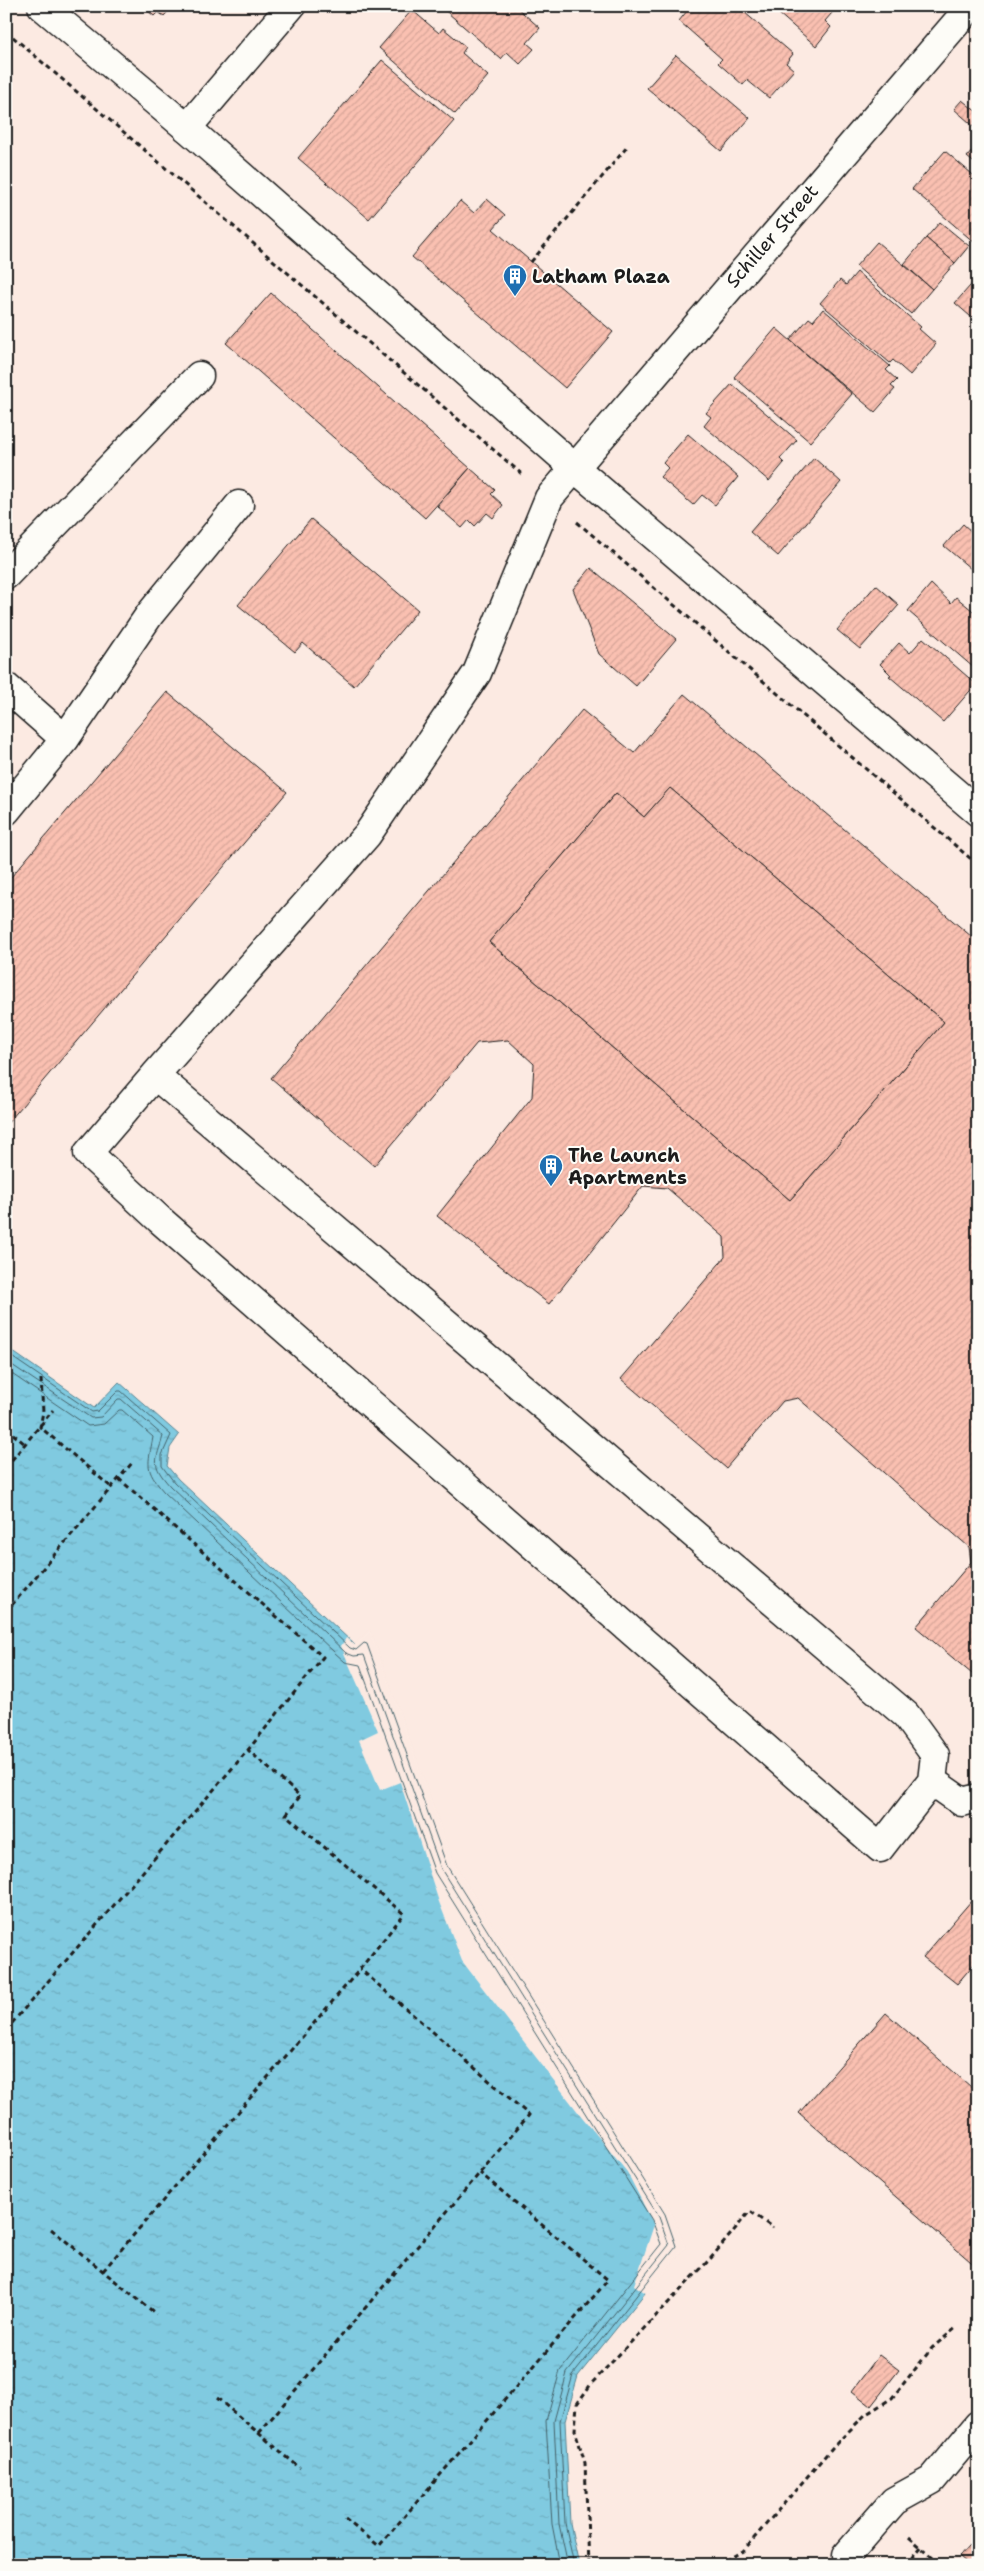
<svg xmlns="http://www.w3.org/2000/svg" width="984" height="2571" font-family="'Shantell Sans',sans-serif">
	<defs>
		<pattern id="water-ripples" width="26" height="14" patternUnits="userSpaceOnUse" patternTransform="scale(1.25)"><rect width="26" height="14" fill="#80cae0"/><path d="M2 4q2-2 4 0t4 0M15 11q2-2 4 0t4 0" fill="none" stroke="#6eadc0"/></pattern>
		<pattern id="building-hatch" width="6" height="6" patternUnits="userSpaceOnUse" patternTransform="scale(1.25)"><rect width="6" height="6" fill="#fac0b1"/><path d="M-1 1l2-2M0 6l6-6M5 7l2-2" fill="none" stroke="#d6a498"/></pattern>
	</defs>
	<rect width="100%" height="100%" fill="#fceae2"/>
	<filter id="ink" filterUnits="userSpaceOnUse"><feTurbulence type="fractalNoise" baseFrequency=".02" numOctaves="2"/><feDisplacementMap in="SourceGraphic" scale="10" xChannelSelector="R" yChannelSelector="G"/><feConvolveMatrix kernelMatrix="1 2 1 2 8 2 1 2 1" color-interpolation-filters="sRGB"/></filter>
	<g filter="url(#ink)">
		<polygon fill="url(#water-ripples)" stroke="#588492" points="6,1347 94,1408 119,1382 179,1435 170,1448 167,1466 178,1479 355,1645 451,1864 683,2246 578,2376 565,2421 570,2523 579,2565 6,2565"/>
		<polygon fill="#fceae2" points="370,1630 453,1862 671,2211 685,2247 647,2294 634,2285 654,2225 627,2172 578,2112 462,1961 439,1902 400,1782 380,1790 359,1740 378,1731 341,1646 346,1638 355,1645"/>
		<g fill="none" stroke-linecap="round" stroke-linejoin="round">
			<g stroke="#44626a" stroke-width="1">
				<polyline points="6,1353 92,1412 98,1411 118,1391 121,1391 171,1435 162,1455 162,1466 174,1482 350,1648 356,1650 364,1643 367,1644 447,1866 665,2214 676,2246 573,2375 560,2421 565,2523 574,2565"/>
				<path d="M6,1361L91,1418L101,1417L118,1399H121L163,1436C156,1462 150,1463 170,1486L346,1653L354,1656L364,1655L441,1869L659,2217L669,2245L567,2373L554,2421L559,2524L568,2565"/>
				<path d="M6,1370L88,1426L104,1424L119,1410H122L153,1437C148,1465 144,1469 164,1492L334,1652L345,1662L360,1665L435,1873L652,2220L661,2244L560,2371L546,2421L552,2524L560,2565"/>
			</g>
		</g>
		<g fill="url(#building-hatch)" stroke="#1c1c1c" fill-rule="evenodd">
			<polygon points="142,6 173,6 164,16 158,12 154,16"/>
			<polygon points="440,6 515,6 540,28 527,43 534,49 520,64 507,52 501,59"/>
			<polygon points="691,6 737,6 793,54 786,63 794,70 769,98 747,80 743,85 718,63 722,59 679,21"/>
			<polygon points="770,6 838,6 825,21 831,27 816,46"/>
			<polygon points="412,10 439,33 443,28 466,47 462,53 488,76 455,114 379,48"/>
			<polygon points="676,55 750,118 721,151 647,88"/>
			<polygon points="382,60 454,121 369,219 298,158"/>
			<polygon points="962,100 978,113 978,130 954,109"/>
			<polygon points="978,144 978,166 967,157"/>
			<polygon points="945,151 978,179 978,240 975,243 912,189"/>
			<polygon points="487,199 505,215 493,229 613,332 565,388 412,257 460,201 474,213"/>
			<polygon points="940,222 969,246 955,263 926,238"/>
			<polygon points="926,238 955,263 932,289 904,264"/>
			<polygon points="877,242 932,289 911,314 856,266"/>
			<polygon points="857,272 921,327 919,329 936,344 910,375 893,360 890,363 820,303 840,280 846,285"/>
			<polygon points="978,277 978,323 955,303"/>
			<polygon points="271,293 470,468 425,518 226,343"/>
			<polygon points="823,309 890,366 886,370 897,380 891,386 895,389 875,412 790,340 809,318 813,321"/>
			<polygon points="776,328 852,394 810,442 734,377"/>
			<polygon points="732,384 797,440 780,459 784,463 769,481 704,426 711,417 706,413"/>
			<polygon points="688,434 738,477 715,505 702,495 693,505 660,477 668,468 663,463"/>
			<polygon points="814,458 841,482 778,556 750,532"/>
			<polygon points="470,468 495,490 491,494 503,505 493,518 487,513 475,526 469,520 462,528 437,506"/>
			<polygon points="311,519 418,610 354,686 303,643 295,652 238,605"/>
			<polygon points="963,524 974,534 978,529 978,575 944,546"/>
			<polygon points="591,568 676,639 636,686 599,654 573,589"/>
			<polygon points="931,584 951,603 956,597 978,615 978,664 974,668 908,611"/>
			<polygon points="876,585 899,605 860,649 837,630"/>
			<polygon points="923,638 976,684 943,722 889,676 891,675 880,664 899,643 910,653"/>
			<polygon points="167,692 287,792 6,1125 6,883"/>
			<path d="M684,694L978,942V1679L916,1627L971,1562L969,1547L798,1398L783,1401L726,1468L621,1379L725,1257L724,1237L667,1188L643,1186L549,1304L437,1216L532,1097L534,1064L508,1040L477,1043L374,1166L271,1078L582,710L634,753ZM670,788L944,1022L790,1200L489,942L616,793L644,817Z"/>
			<polygon points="670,788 944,1022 790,1200 489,942 616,793 644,817"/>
			<polygon points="978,1893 978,1959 957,1984 923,1957"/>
			<polygon points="886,2013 978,2093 978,2268 799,2113"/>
			<polygon points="879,2355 899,2370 871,2406 852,2391"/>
			<polygon points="978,2536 978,2565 968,2565 959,2557"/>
		</g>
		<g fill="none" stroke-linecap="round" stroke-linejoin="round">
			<g stroke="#1c1c1c" stroke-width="31">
				<g id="minor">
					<polyline points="42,6 187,128 576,469 978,812"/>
					<polyline points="187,128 291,6"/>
					<polyline points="6,575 199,376"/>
					<polyline points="6,687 65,739 150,614 239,505"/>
					<polyline points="6,811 65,739"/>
					<polyline points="155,1075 88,1153 159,1219 880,1848 932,1781 935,1755 906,1715 155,1075 367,835 477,673 549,498 971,6"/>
					<polyline points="932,1781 962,1802 978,1798"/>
					<polyline points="847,2555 894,2501 932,2480 978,2425"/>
				</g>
			</g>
			<g stroke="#1c1c1c" stroke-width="3" stroke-dasharray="5 4" stroke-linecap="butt">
				<polyline points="6,31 523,475"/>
				<polyline points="531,262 627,147"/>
				<polyline points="577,522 978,865"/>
				<polyline points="41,1379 43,1412 40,1427 111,1487"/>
				<polyline points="6,1428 25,1444"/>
				<polyline points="6,1467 53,1410"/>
				<polyline points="6,1612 132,1463"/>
				<polyline points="6,2030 248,1750 323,1657 118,1478"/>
				<polyline points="51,2229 156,2314"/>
				<polyline points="103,2271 360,1969 404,1914 286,1815 300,1796 248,1750"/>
				<polyline points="217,2398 300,2468"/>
				<polyline points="259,2433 529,2115 360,1969"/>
				<polyline points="345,2519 379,2546 608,2280 480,2173"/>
				<polyline points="909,2537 941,2565"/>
				<polyline points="589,2565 585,2463 575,2430 577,2404 591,2384 711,2258 750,2211 773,2228"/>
				<polyline points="717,2565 743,2551 832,2448 865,2415 892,2398 932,2348 957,2327"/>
				<polyline points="907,2565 921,2547"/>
			</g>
			<use href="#minor" stroke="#fdfcf7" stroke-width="28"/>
		</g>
	</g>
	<defs>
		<g id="building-pin" transform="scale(1.25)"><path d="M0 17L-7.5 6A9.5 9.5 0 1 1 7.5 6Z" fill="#1f6fb2" stroke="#fdfcf7"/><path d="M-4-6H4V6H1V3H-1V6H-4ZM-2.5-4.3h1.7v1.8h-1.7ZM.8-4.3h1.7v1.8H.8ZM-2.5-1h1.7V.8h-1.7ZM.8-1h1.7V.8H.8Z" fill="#fff"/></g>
	</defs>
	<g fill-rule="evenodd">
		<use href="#building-pin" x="515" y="276"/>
		<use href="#building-pin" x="551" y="1166"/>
	</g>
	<g text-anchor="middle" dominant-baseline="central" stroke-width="4" stroke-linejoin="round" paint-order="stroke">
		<g font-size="19" fill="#1c1c1c" stroke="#fdfcf7">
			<text transform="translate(772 236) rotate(-49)">Schiller Street</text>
		</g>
		<g font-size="19" font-weight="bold" fill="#1c1c1c" stroke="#fdfcf7" text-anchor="start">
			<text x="532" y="276">Latham Plaza</text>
			<text x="568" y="1155">The Launch<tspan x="568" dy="22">Apartments</tspan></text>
		</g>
	</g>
	<rect width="984" height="2571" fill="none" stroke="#fdfcf7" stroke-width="25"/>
	<rect x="12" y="12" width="959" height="2546" fill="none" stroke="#1c1c1c" stroke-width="2" filter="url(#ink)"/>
</svg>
